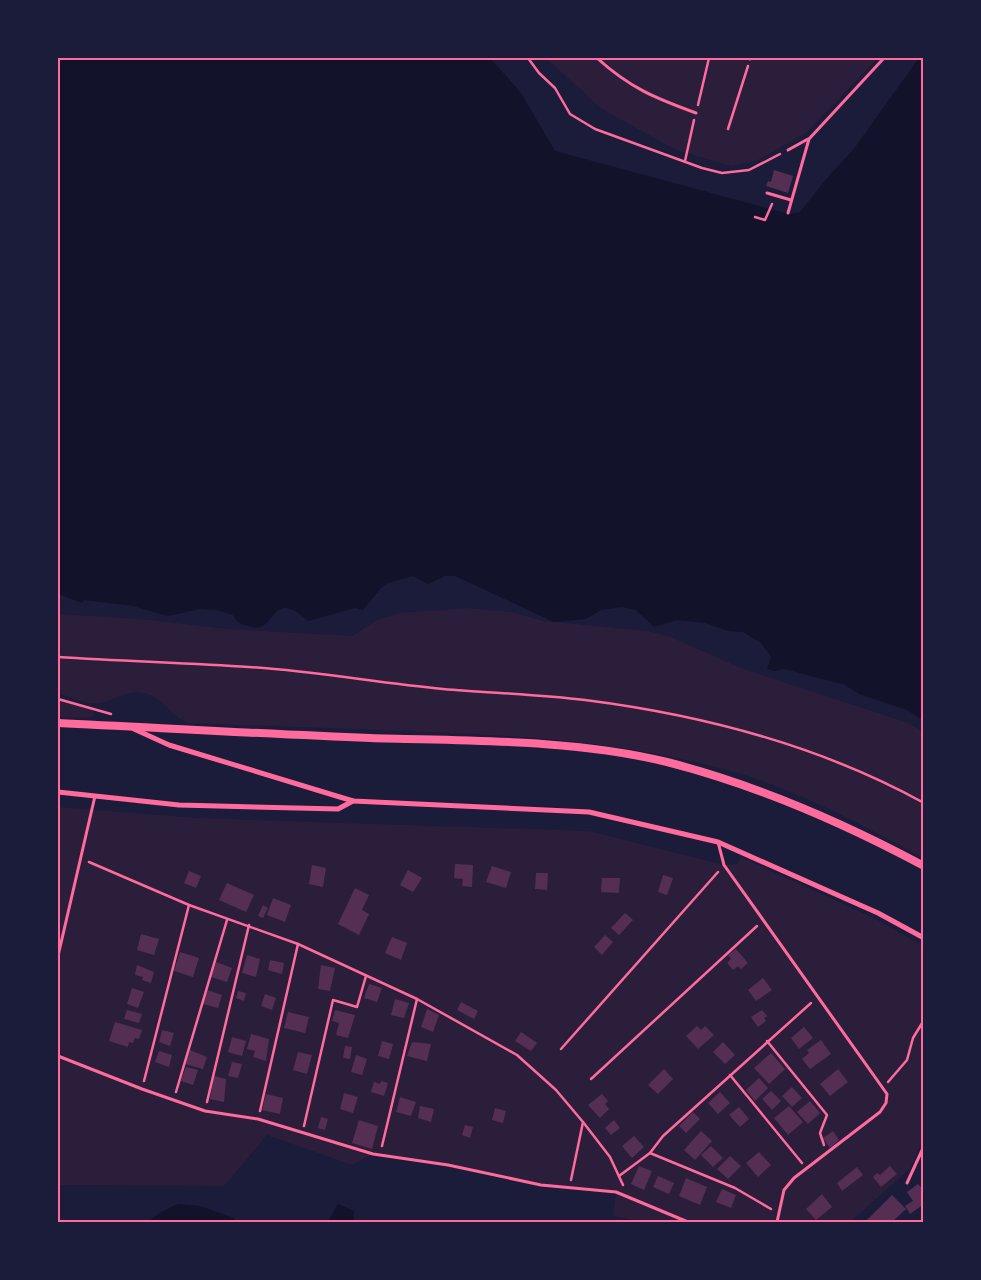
<svg xmlns="http://www.w3.org/2000/svg" width="981" height="1280" font-family="Karla,sans-serif">
	<rect width="100%" height="100%" fill="#1b1b3a"/>
	<g fill="#2a1e3b">
		<polygon points="546,58 878,58 806,133 758,160 731,166 676,150 602,109"/>
		<path d="M466,608L511,612L544,621L648,631L671,637L741,668L908,723L923,732V858C866,827 807,795 744,775C630,741 518,735 401,731C330,728 259,726 188,723C170,716 165,698 144,693C126,689 115,701 99,703C87,705 70,697 58,693V614L140,619L228,629L352,636L377,620L400,613Z"/>
		<polygon points="58,700 92,709 94,715 88,718 58,717"/>
		<polygon points="58,807 197,818 589,831 724,865 737,864 741,857 876,919 923,946 923,1139 911,1168 850,1222 646,1222 613,1216 616,1192 541,1185 448,1165 373,1154 352,1165 267,1135 224,1186 58,1185"/>
	</g>
	<g fill="#12122b">
		<path d="M58,58H490L521,93L555,151L789,214L800,212L828,177L853,150L919,58H923V720L907,710L859,694L845,685L785,669L775,671L767,669L771,657L761,643L743,632L728,631L705,623L677,620L654,627L636,610L622,607L601,610L586,619L554,622L455,576H445L428,584L413,576L388,583L381,588L363,610L355,608L308,621C301,615 294,608 284,608C270,610 269,634 248,626C240,624 237,622 233,615L217,610L200,609L168,616L133,606L84,600L82,603L58,594Z"/>
		<polygon points="178,1204 200,1206 234,1218 236,1222 148,1222 161,1212"/>
		<polygon points="338,1204 354,1211 354,1220 362,1222 328,1222"/>
	</g>
	<g fill="#542f53">
		<polygon points="774,170 793,176 788,193 766,186 768,181 771,182"/>
		<polygon points="455,864 473,865 472,887 462,886 463,879 454,878"/>
		<polygon points="312,865 326,868 323,887 309,884"/>
		<polygon points="492,866 511,872 506,888 486,882"/>
		<polygon points="408,870 422,878 413,892 400,885"/>
		<polygon points="189,871 201,876 196,888 184,883"/>
		<polygon points="536,873 548,873 547,890 535,889"/>
		<polygon points="663,875 673,878 667,895 658,892"/>
		<polygon points="602,878 620,878 619,893 601,892"/>
		<polygon points="227,883 254,895 246,912 219,900"/>
		<polygon points="355,888 369,895 362,910 369,914 359,935 338,924"/>
		<polygon points="273,898 291,905 285,922 267,915"/>
		<polygon points="263,905 268,908 263,918 258,916"/>
		<polygon points="625,913 633,920 619,935 611,928"/>
		<polygon points="141,934 159,939 154,955 137,950"/>
		<polygon points="605,935 613,942 602,955 594,947"/>
		<polygon points="392,937 407,943 401,960 385,953"/>
		<polygon points="736,949 748,963 741,969 738,966 733,970 727,963 731,959 728,955"/>
		<polygon points="180,952 199,958 193,977 174,971"/>
		<polygon points="247,955 260,959 256,977 242,973"/>
		<polygon points="270,960 284,963 282,974 268,970"/>
		<polygon points="216,962 232,968 227,982 211,977"/>
		<polygon points="137,965 154,972 151,983 142,980 143,977 135,975"/>
		<polygon points="321,965 335,968 330,991 318,989"/>
		<polygon points="763,978 772,990 756,1001 748,990"/>
		<polygon points="369,984 382,988 377,1002 364,998"/>
		<polygon points="132,988 144,992 138,1008 127,1004"/>
		<polygon points="207,990 222,995 218,1008 203,1004"/>
		<polygon points="238,991 246,993 244,1001 236,998"/>
		<polygon points="265,994 276,998 272,1010 261,1006"/>
		<polygon points="395,999 409,1003 404,1018 391,1015"/>
		<polygon points="461,1002 478,1011 474,1019 457,1010"/>
		<polygon points="427,1009 439,1015 433,1032 421,1027"/>
		<polygon points="127,1010 142,1014 139,1023 124,1019"/>
		<polygon points="335,1010 355,1015 348,1038 336,1035 339,1023 332,1021"/>
		<polygon points="762,1010 767,1016 764,1018 766,1021 758,1027 751,1017"/>
		<polygon points="288,1012 309,1017 305,1033 284,1028"/>
		<polygon points="115,1022 142,1030 139,1039 135,1038 133,1043 129,1042 128,1047 109,1041"/>
		<polygon points="697,1026 701,1030 705,1026 714,1035 698,1049 686,1036"/>
		<polygon points="804,1027 813,1038 799,1049 791,1038"/>
		<polygon points="162,1030 174,1033 170,1046 159,1042"/>
		<polygon points="521,1032 537,1043 531,1051 515,1041"/>
		<polygon points="251,1034 269,1039 266,1061 253,1057 255,1051 247,1049"/>
		<polygon points="232,1037 246,1041 242,1056 228,1052"/>
		<polygon points="821,1040 831,1054 810,1069 802,1059 809,1053 807,1050"/>
		<polygon points="382,1041 393,1044 389,1059 378,1056"/>
		<polygon points="412,1042 431,1044 427,1061 407,1056"/>
		<polygon points="723,1042 735,1055 725,1064 713,1052"/>
		<polygon points="345,1046 352,1047 350,1059 343,1058"/>
		<polygon points="190,1050 207,1057 203,1069 185,1064"/>
		<polygon points="159,1051 172,1055 169,1067 155,1062"/>
		<polygon points="298,1052 312,1055 307,1074 293,1070"/>
		<polygon points="771,1053 785,1069 769,1084 754,1068"/>
		<polygon points="356,1055 367,1059 362,1075 351,1072"/>
		<polygon points="232,1062 242,1064 238,1078 228,1076"/>
		<polygon points="186,1067 198,1070 193,1085 181,1081"/>
		<polygon points="664,1069 673,1079 658,1094 648,1085"/>
		<polygon points="838,1069 848,1082 830,1096 820,1084"/>
		<polygon points="214,1076 226,1079 224,1102 210,1099"/>
		<polygon points="759,1078 768,1088 755,1101 746,1090"/>
		<polygon points="381,1081 388,1083 384,1096 371,1092 374,1082 380,1084"/>
		<polygon points="792,1087 802,1098 792,1107 782,1096"/>
		<polygon points="771,1091 781,1101 772,1110 762,1099"/>
		<polygon points="720,1092 730,1103 718,1114 708,1103"/>
		<polygon points="344,1093 358,1097 353,1113 340,1109"/>
		<polygon points="266,1094 283,1098 280,1114 262,1110"/>
		<polygon points="602,1094 608,1101 605,1104 609,1109 600,1118 588,1105"/>
		<polygon points="400,1097 416,1102 411,1116 396,1112"/>
		<polygon points="810,1101 820,1113 808,1124 797,1112"/>
		<polygon points="420,1106 434,1109 431,1122 418,1118"/>
		<polygon points="789,1106 803,1122 788,1135 774,1118"/>
		<polygon points="739,1107 749,1119 740,1127 729,1115"/>
		<polygon points="495,1108 506,1111 503,1123 492,1120"/>
		<polygon points="693,1112 700,1119 686,1133 679,1126"/>
		<polygon points="321,1117 328,1119 325,1130 318,1128"/>
		<polygon points="359,1120 378,1126 372,1149 352,1143"/>
		<polygon points="614,1120 620,1128 611,1135 605,1128"/>
		<polygon points="465,1125 473,1127 470,1138 462,1135"/>
		<polygon points="701,1131 712,1141 695,1160 684,1150"/>
		<polygon points="833,1131 839,1140 830,1148 823,1138"/>
		<polygon points="634,1136 644,1147 632,1158 622,1146"/>
		<polygon points="711,1146 723,1158 713,1167 701,1155"/>
		<polygon points="759,1152 771,1165 758,1177 746,1163"/>
		<polygon points="730,1156 741,1166 728,1179 717,1169"/>
		<polygon points="639,1166 652,1171 644,1190 631,1184"/>
		<polygon points="890,1166 897,1174 881,1187 873,1177 877,1173 880,1175"/>
		<polygon points="857,1167 863,1175 842,1191 837,1183"/>
		<polygon points="658,1176 674,1183 669,1194 653,1187"/>
		<polygon points="686,1178 707,1187 700,1205 679,1196"/>
		<polygon points="918,1184 924,1191 924,1204 910,1214 905,1206 913,1201 907,1192"/>
		<polygon points="722,1189 736,1195 731,1208 716,1202"/>
		<polygon points="822,1194 832,1207 816,1220 806,1209"/>
		<polygon points="892,1195 906,1209 892,1222 867,1222 866,1221"/>
	</g>
	<g fill="none" stroke-linecap="round" stroke-linejoin="round">
		<g stroke="#ff6b9d" stroke-width="2.5">
			<polyline points="528,58 539,73 555,88 570,114 595,129 702,168 722,173 749,170 780,154"/>
			<polyline points="698,105 709,58"/>
			<polyline points="728,129 748,66"/>
			<polyline points="685,161 694,120"/>
			<polyline points="755,217 765,220 772,204"/>
			<path d="M58,657C121,661 185,663 249,667C314,671 378,683 443,689C490,693 538,694 585,700C703,715 819,745 924,803"/>
			<polyline points="58,699 111,714"/>
			<polyline points="89,862 189,905 298,944 417,999 517,1055 556,1090 583,1122 610,1157 623,1185"/>
			<polyline points="767,1041 827,1115 820,1133 824,1145"/>
			<polyline points="561,1049 718,872"/>
			<polyline points="730,1075 802,1163"/>
			<polyline points="591,1079 757,926"/>
			<polyline points="144,1081 189,905"/>
			<polyline points="888,1082 907,1060 913,1038 924,1020"/>
			<polyline points="176,1092 227,920"/>
			<polyline points="207,1102 249,925"/>
			<polyline points="260,1111 298,944"/>
			<polyline points="304,1126 333,1000 357,1007 366,976"/>
			<polyline points="382,1146 417,999"/>
			<polyline points="650,1153 735,1188 771,1209"/>
			<polyline points="619,1176 650,1153 663,1136 811,1003"/>
			<polyline points="571,1180 583,1122"/>
		</g>
		<g stroke="#ff6b9d" stroke-width="3">
			<path d="M597,58C630,88 655,98 696,113"/>
			<polyline points="750,59 750,58"/>
			<polyline points="788,150 808,139"/>
			<polyline points="767,193 791,200"/>
			<polyline points="788,213 809,139 884,58"/>
			<polyline points="718,842 724,865 887,1094 886,1103 880,1112 794,1178 784,1190 777,1222"/>
			<polyline points="58,956 95,796"/>
			<polyline points="58,1056 142,1089 205,1111 258,1119 373,1154 448,1165 541,1185 616,1192 688,1222"/>
			<polyline points="907,1183 924,1146"/>
		</g>
		<g stroke="#ff6b9d" stroke-width="5">
			<polyline points="134,729 169,745 353,801 589,812 718,842 878,913 924,938"/>
			<polyline points="58,792 179,805 338,809 353,801"/>
		</g>
		<path stroke="#ff6b9d" stroke-width="8" d="M58,723C162,728 266,734 370,738C465,741 574,739 667,762C757,785 842,822 924,866"/>
	</g>
	<rect width="981" height="1280" fill="none" stroke="#1b1b3a" stroke-width="118"/>
	<rect x="59" y="59" width="863" height="1162" fill="none" stroke="#ff6b9d" stroke-width="2"/>
</svg>
